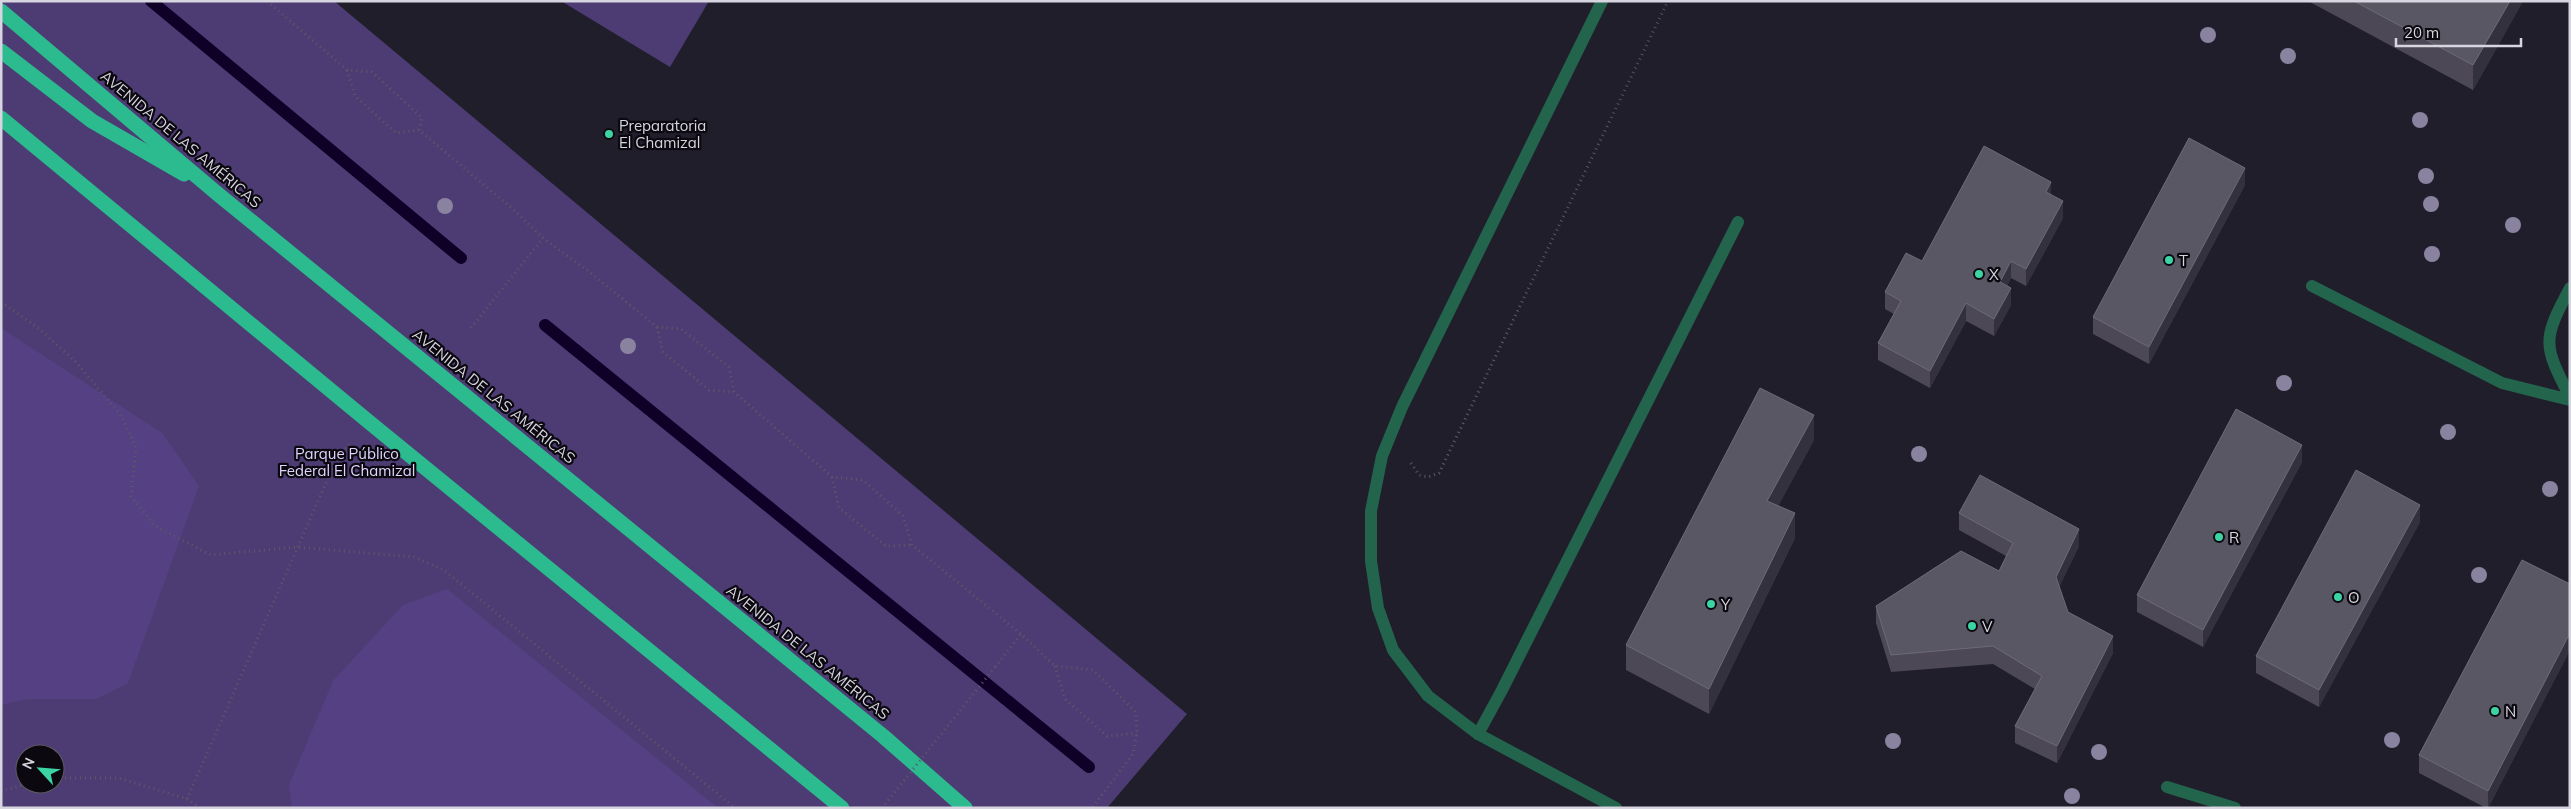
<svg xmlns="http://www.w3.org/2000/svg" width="2571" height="809" font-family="Mulish,sans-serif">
	<rect width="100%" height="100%" fill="#211e2c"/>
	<g fill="#4d3c74" fill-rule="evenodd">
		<path d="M1,1H334L1187,714L1107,808H1ZM25,754H55V784H25Z"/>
		<polygon points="561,1 709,1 670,67"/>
	</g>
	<g fill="#544082">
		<polygon points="1,328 162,433 199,486 128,683 96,699 27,699 1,705"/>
		<polygon points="447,589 718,808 292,808 289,785 333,681 403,605"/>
	</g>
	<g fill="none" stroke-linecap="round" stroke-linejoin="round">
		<g stroke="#0f0028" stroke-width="12">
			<polyline points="151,1 461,258"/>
			<polyline points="545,325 1089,767"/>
		</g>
		<g stroke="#5c5966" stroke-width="3" stroke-dasharray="1 4" stroke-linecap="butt">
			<polyline points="267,1 347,70 372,72 422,118 419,130 515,211 543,238 587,270 657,327 681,329 729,367 734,392 832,477 863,480 903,516 912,545 1021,634 1055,666 1093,670 1136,712 1137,733 1133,754 1092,808"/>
			<polyline points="347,70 355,96 396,133 419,130"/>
			<polyline points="1,302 37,327 75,361 122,417 136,448 131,496 155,526 211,555 297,547 414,557 444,570 735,808"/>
			<polyline points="657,327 663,352 709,390 734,392"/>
			<polyline points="471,328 543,238"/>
			<polyline points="1411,463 1419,475 1428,477 1439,473 1668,1"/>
			<polyline points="832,477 839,508 886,546 912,545"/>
			<polyline points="1055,666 1065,699 1107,736 1137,733"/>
			<polyline points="995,667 1021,634"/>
			<polyline points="55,778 118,778 187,799 200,808"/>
			<polyline points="1,791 26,784"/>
			<polyline points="187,799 336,460 350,444"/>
		</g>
		<g stroke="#23644d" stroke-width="12">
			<polyline points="1602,1 1402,407 1382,456 1371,511 1371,561 1378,608 1393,650 1428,696 1478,734 1616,808"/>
			<polyline points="2312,286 2502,383 2570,400"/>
			<path d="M2570,288C2542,340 2543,345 2570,397"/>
			<polyline points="1478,734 1502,690 1738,222"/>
			<polyline points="2167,787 2235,808"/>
		</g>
		<g stroke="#2cbb8f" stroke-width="15">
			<polyline points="1,11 219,195 883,736 965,808"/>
			<polyline points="1,51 92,121 184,174"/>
			<polyline points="1,118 369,422 842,808"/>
		</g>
		<polyline stroke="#5c5966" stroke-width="3" stroke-dasharray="1 4" stroke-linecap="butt" points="882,808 995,667"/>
	</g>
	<g fill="#8a83a0">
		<circle cx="2208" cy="35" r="8"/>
		<circle cx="2288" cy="56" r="8"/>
		<circle cx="2420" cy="120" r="8"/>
		<circle cx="2426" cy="176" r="8"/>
		<circle cx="2431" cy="204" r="8"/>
		<circle cx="445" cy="206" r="8"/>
		<circle cx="2513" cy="225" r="8"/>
		<circle cx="2432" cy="254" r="8"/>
		<circle cx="628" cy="346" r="8"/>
		<circle cx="2284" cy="383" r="8"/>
		<circle cx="2448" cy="432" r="8"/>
		<circle cx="1919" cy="454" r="8"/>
		<circle cx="2550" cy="489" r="8"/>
		<circle cx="2479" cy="575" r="8"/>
		<circle cx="2392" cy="740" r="8"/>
		<circle cx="1893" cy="741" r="8"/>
		<circle cx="2099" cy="752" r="8"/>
		<circle cx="2072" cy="796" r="8"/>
	</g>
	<g fill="#4c4856">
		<polygon points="2310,1 2523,1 2473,90 2310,2"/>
		<polygon points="2245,185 2149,364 2093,334 2093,317"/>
		<polygon points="2051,194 2063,218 2026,286 2011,278 2007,286 2011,305 1994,336 1966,321 1930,388 1878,360 1878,343 1894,314 1885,309 1885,292 1922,261"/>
		<polygon points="1814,440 1778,506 1795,538 1709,714 1626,670 1626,645"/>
		<polygon points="2302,462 2203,647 2137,612 2137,595"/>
		<polygon points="1959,513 2079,546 2059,587 2068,612 2113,653 2057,763 2015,743 2015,726 2035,689 1993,664 1891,672 1876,623 1876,606 1999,571 2006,556 1959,530"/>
		<polygon points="2420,522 2319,707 2256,673 2256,656"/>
		<polygon points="2570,650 2488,808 2486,808 2419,773 2419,755"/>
	</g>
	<g fill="#34313f">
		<polygon points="2510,1 2523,1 2473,90 2473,65"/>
		<polygon points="2245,168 2245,185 2149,364 2149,347"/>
		<polygon points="2051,182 2051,199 2046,192"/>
		<polygon points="2063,201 2063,218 2026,286 2026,269"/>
		<polygon points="2011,261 2011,278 2000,299 2000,282"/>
		<polygon points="2011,288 2011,305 1994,336 1994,319"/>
		<polygon points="1966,303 1966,321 1930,388 1930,371"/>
		<polygon points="1814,415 1814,440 1767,526 1767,501"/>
		<polygon points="2302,445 2302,462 2203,647 2203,630"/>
		<polygon points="2420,505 2420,522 2319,707 2319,690"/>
		<polygon points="1795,513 1795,538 1709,714 1709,689"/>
		<polygon points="2079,529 2079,546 2056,594 2056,577"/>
		<polygon points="2570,633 2570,650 2488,808 2488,791"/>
		<polygon points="2113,636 2113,653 2057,763 2057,746"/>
	</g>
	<g fill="#5a5765" stroke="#6e6b78">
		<polygon points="2354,1 2510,1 2473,65"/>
		<polygon points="2189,138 2245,168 2149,347 2093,317"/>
		<polygon points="1984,146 2051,182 2046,192 2063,201 2026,269 2011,261 2000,282 2011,288 1994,319 1966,303 1930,371 1878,343 1901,301 1885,292 1906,253 1922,261"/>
		<polygon points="1760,388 1814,415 1767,501 1795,513 1709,689 1626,645"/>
		<polygon points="2236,409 2302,445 2203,630 2137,595"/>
		<polygon points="2356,470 2420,505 2319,690 2256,656"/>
		<polygon points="1980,475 2079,529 2056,577 2068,612 2113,636 2057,746 2015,726 2042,676 1993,646 1891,655 1876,606 1961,551 1999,571 2013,543 1959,513"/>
		<polygon points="2522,560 2570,584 2570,633 2488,791 2419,755"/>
	</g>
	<g fill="#3cd4a3" stroke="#0b090f" stroke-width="2">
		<circle cx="609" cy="134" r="5"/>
		<circle cx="2169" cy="260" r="5"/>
		<circle cx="1979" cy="274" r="5"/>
		<circle cx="2219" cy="537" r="5"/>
		<circle cx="2338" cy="597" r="5"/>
		<circle cx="1711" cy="604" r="5"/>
		<circle cx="1972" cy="626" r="5"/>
		<circle cx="2495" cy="711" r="5"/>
	</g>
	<g text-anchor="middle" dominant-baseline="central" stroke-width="4.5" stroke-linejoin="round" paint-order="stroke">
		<g font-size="15" fill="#d7d5df" stroke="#0b090f" text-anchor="start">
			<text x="619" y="125">Preparatoria<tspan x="619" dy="17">El Chamizal</tspan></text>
			<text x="2179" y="260">T</text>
			<text x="1989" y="274">X</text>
			<text x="2229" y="537">R</text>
			<text x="2348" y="597">O</text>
			<text x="1721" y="604">Y</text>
			<text x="1982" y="626">V</text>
			<text x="2505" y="711">N</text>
		</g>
		<g font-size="15" fill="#d7d5df" stroke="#0b090f">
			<text transform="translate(181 139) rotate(40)">AVENIDA DE LAS AMÉRICAS</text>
			<text transform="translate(494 396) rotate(39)">AVENIDA DE LAS AMÉRICAS</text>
			<text transform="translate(808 652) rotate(39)">AVENIDA DE LAS AMÉRICAS</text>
		</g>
		<g font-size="15" fill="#dfd6fe" stroke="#0b090f">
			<text x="347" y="453">Parque Público<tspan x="347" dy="17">Federal El Chamizal</tspan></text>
		</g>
	</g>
	<rect width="2571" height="809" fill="none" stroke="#d7d5df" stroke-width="5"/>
	<g transform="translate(40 769) rotate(296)"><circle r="24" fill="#0b090f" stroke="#5d5b62"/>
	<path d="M0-4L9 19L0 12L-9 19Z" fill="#3cd4a3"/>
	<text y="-8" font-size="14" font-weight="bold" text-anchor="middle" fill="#d7d5df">N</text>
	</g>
	<path d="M2396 38v8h125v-8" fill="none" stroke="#d7d5df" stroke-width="2.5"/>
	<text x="2404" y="38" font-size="15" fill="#d7d5df" stroke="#0b090f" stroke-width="4" paint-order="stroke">20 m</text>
</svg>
